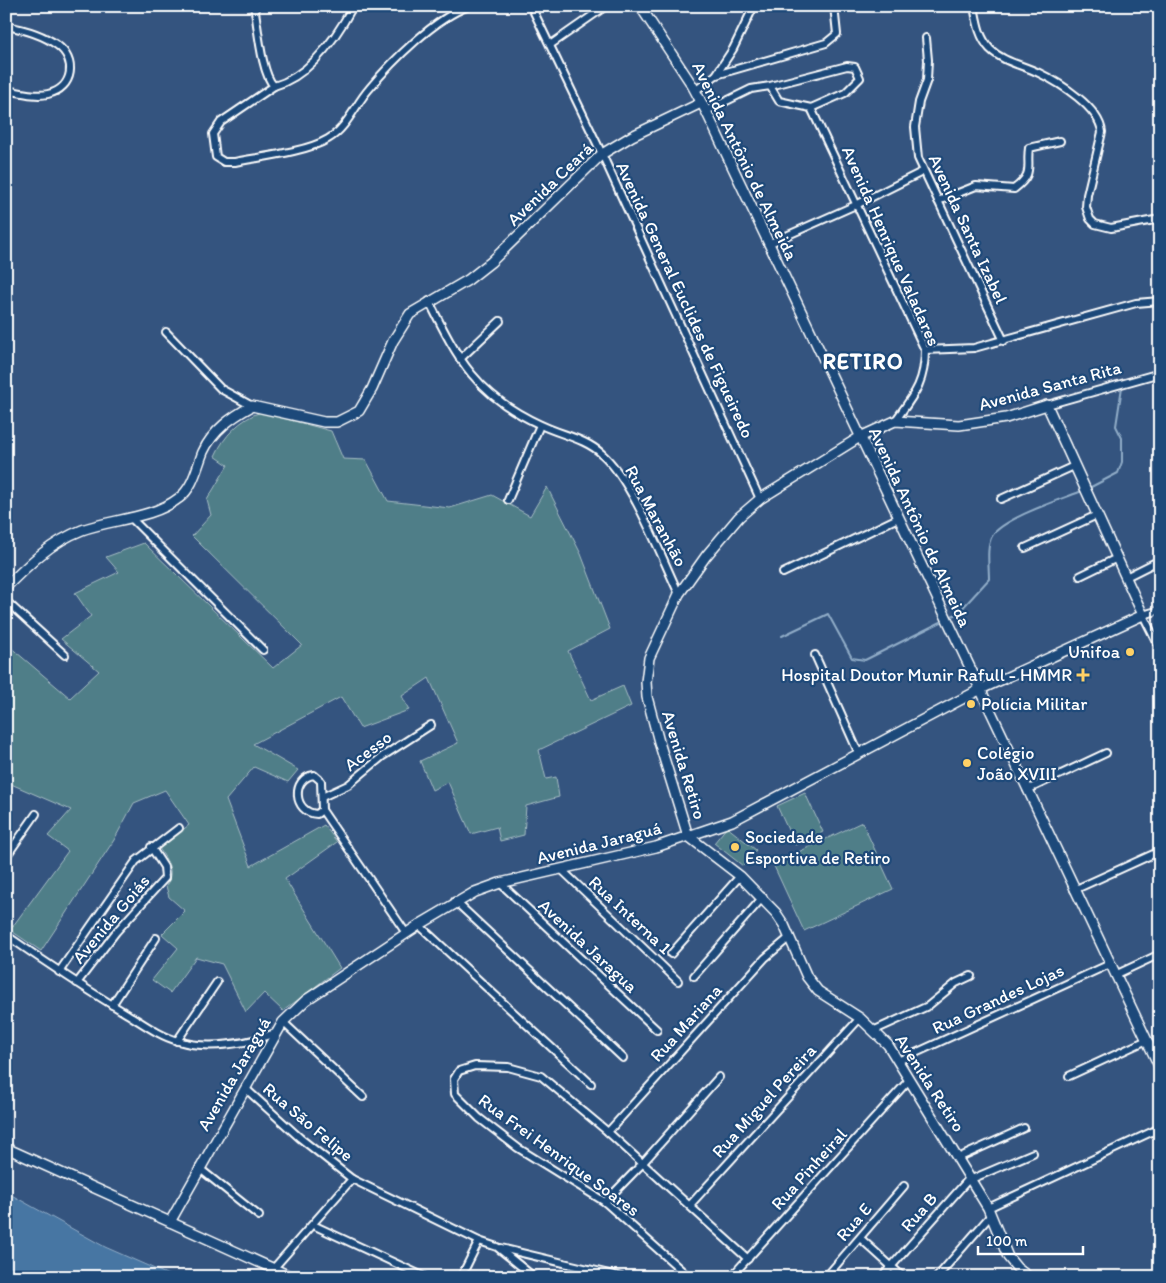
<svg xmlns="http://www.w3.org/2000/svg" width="1166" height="1283" font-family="Itim,sans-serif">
	<rect width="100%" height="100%" fill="#34547f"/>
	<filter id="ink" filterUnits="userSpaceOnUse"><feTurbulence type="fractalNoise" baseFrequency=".02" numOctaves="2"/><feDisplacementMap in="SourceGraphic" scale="10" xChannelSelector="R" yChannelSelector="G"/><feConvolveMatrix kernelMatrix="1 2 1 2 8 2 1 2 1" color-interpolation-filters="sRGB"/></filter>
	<g filter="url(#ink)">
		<g fill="#4f7e88" stroke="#a7bec4">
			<path d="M261,412L331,431L343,459L366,460L388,501L450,508L492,495L530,516L547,487L581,554L610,629L568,651L591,700L623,686L631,706L539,750L546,779L556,777L559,797L526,806L524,835L500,841L497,827L471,834L448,782L432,790L420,761L458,743L429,678L402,696L409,710L360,728L341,697L253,744L298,770L288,782L254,767L226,800L251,866L324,825L337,842L285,879L340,968L283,1011L264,993L246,1012L222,964L196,957L170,993L152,980L178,948L162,934L185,911L169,897L166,886C175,870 168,863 159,848L189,825L165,790L134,803L114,840L41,951L10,930L68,851L48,836L71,810L11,784L6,793V648L9,646L70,698L99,671L61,639L91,616L75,593L119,572L106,557L144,543L273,668L302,645L192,536L211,515L207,500L228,465L215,456C224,436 240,419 261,412Z"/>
			<polygon points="805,793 823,832 795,845 777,806"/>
			<polygon points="862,822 893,889 804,931 773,864"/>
			<polygon points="727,827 756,850 743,866 714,843"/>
		</g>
		<polygon fill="#4776a3" stroke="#91adc8" points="6,1192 105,1247 173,1277 6,1277"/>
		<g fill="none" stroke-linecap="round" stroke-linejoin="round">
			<g stroke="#91adc8" stroke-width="2">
				<polyline points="1091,487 1118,473 1122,462 1122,438 1116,426 1122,387"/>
				<path d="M952,616L958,613L989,579C989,566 986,547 992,536C1003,518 1062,499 1082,491"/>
				<polyline points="782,636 828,614 852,658 865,660 941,622"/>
			</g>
			<g stroke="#fff" stroke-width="10">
				<g id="street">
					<path d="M254,6C258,25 261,74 274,86C310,76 336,38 353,6"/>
					<polyline points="531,6 602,154 760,499"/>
					<path d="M974,6C977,22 979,37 990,49C1003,62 1023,65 1039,73C1060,83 1099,107 1102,132L1087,195L1086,207L1090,219L1095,224L1111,228L1160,219"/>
					<path d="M6,26C23,29 42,34 57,45C77,59 74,88 48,94C35,97 19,92 6,90"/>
					<polyline points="926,38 928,60 927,80 919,102 915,127 918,158 1004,341"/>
					<polyline points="550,45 606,6"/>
					<polyline points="716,75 826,43 837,34 834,6"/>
					<path d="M274,86L221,122L213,134L216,157L224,162H235C260,157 306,152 328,139C347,128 355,105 369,89C392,61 435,18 469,6"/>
					<polyline points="695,91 716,75 733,49 754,6"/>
					<path d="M811,108L925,350C925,383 914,395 895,421"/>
					<polyline points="706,111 751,89 770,86 847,66 855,67 860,78 845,93 811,108 779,101 770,86"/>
					<path d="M938,201L976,186L1014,189C1035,173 1026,167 1029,148L1060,141"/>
					<polyline points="768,244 858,204 922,172"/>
					<path d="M429,301C458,360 477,396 541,425C561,435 585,438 602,454C632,480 661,556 679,594"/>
					<polyline points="166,332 221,389 252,406"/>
					<polyline points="925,350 974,348 1136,303 1160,301"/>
					<polyline points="460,359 500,321"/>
					<polyline points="1047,405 1160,373"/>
					<polyline points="1001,499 1074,466"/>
					<polyline points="508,500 540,425"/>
					<polyline points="130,517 263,650"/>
					<polyline points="1025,548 1097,515"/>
					<polyline points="783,573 898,518"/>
					<polyline points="1080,576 1117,558"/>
					<polyline points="1126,577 1160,560"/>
					<polyline points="6,601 65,655"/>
					<polyline points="1160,610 1143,615 1160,649"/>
					<polyline points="815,655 859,754"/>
					<path d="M314,775L321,781L322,810L317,814C293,813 291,778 314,775Z"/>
					<polyline points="1027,790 1106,753"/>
					<polyline points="322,797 348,785 383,756 431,725"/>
					<polyline points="322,810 406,933"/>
					<polyline points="6,857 36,814"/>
					<polyline points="562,870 678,981"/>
					<polyline points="500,883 657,1030"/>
					<polyline points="1074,890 1160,851"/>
					<polyline points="455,901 623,1058"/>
					<polyline points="419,925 591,1084"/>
					<path d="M6,935C45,962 84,988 124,1012C141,1022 159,1036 178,1041C207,1050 247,1044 275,1033"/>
					<polyline points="671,954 740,876"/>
					<polyline points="59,972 136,861 179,828"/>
					<polyline points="1115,975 1160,954"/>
					<polyline points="694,976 763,897"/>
					<polyline points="77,983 116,932 165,878 164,867 151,847"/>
					<polyline points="112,1005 156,938"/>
					<polyline points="283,1022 363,1097"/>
					<polyline points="875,1030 928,1006 956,983 971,976"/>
					<polyline points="177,1041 217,982"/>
					<polyline points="898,1061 1110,964"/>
					<polyline points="1069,1076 1147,1040"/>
					<polyline points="245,1088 300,1138 352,1179 479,1241 497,1247 534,1277"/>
					<polyline points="608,1132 765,958 790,937"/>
					<polyline points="958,1158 1024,1128"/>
					<polyline points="199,1168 259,1216"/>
					<polyline points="605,1202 642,1164 719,1077"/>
					<polyline points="690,1205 860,1018"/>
					<polyline points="988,1208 1160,1128"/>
					<polyline points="313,1225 425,1277"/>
					<polyline points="860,1238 903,1277"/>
					<polyline points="501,1248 622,1277"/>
					<polyline points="273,1269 352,1179"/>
					<polyline points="461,1277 479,1241"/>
					<polyline points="689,1277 605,1202 518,1148 479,1118 455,1094 454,1079 459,1071 475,1066 508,1067 541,1076 608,1132 748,1259"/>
					<polyline points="731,1277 909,1080"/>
					<polyline points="826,1277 904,1186"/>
					<polyline points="882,1277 967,1181 1033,1153"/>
					<polyline points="937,1277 991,1215"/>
				</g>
			</g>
			<g stroke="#fff" stroke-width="12">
				<g id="secondary">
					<polyline points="640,6 692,85 706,111 1160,1068"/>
					<path d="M6,587C29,564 51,542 82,530C112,519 152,519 179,498C193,488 197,467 203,452C213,430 232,417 252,406L324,422H337L359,411L372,389L393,341L410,314L468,280L491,262L602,154L632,136L701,103"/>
					<polyline points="6,1148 292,1277"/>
					<polyline points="170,1222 283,1022 306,1000 419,925 475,892 500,883 656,847 732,821 979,690 1143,615 1047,405 1006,418 959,425 895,421 860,437 760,499 739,517 706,556 679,594 649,658 646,682 647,697 659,742 688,836 740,876 776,913 784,925 807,977 818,991 860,1018 888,1045 988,1208 1008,1257 1017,1268 1029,1277"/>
				</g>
			</g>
			<use href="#street" stroke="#1f4a7a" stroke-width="6"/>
			<use href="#secondary" stroke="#1f4a7a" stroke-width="9"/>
		</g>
	</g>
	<g fill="#ffd166" stroke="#1f4a7a" stroke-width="2">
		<circle cx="1130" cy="652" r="5"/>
		<path d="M1080.5 667.5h5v5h5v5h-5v5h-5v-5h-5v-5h5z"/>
		<circle cx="971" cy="704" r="5"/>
		<circle cx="967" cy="763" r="5"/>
		<circle cx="735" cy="847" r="5"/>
	</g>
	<g text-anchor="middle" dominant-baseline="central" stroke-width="4.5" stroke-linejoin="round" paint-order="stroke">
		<g font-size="18" fill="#fff" stroke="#1f4a7a">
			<text transform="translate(745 161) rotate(64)">Avenida Antônio de Almeida</text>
			<text transform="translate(550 184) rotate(-44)">Avenida Ceará</text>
			<text transform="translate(968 229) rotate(65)">Avenida Santa Izabel</text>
			<text transform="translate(891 246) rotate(66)">Avenida Henrique Valadares</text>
			<text transform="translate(685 300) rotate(65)">Avenida General Euclides de Figueiredo</text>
			<text transform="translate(1050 386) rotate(-15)">Avenida Santa Rita</text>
			<text transform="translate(656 516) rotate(62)">Rua Maranhão</text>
			<text transform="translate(920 527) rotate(65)">Avenida Antônio de Almeida</text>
			<text transform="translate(368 751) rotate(-37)">Acesso</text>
			<text transform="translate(684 765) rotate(73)">Avenida Retiro</text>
			<text transform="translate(599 843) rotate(-14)">Avenida Jaraguá</text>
			<text transform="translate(630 915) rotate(43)">Rua Interna 1</text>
			<text transform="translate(111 919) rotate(-50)">Avenida Goiás</text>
			<text transform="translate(588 946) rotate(43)">Avenida Jaragua</text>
			<text transform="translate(998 999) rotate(-25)">Rua Grandes Lojas</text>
			<text transform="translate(686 1023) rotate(-48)">Rua Mariana</text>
			<text transform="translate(234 1074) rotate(-60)">Avenida Jaraguá</text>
			<text transform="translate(930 1083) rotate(57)">Avenida Retiro</text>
			<text transform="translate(764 1101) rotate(-48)">Rua Miguel Pereira</text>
			<text transform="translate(308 1122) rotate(40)">Rua São Felipe</text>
			<text transform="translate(559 1155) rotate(36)">Rua Frei Henrique Soares</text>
			<text transform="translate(809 1169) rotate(-48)">Rua Pinheiral</text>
			<text transform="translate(919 1212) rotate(-49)">Rua B</text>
			<text transform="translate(854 1222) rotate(-49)">Rua E</text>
		</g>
		<g font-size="18" fill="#fff" stroke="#1f4a7a" text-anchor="start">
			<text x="1120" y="652" text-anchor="end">Unifoa</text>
			<text x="1072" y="675" text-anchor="end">Hospital Doutor Munir Rafull - HMMR</text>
			<text x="981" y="704">Polícia Militar</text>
			<text x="977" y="753">Colégio<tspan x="977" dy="21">João XVIII</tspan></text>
			<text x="745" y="837">Sociedade<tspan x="745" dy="21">Esportiva de Retiro</tspan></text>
		</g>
		<g font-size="22" font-weight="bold" letter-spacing="1" fill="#fff" stroke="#1f4a7a">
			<text x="863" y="361">RETIRO</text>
		</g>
	</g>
	<rect width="1166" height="1283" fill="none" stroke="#1f4a7a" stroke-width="25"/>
	<rect x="12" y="12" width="1141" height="1258" fill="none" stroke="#fff" stroke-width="2" filter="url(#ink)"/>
	<path d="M978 1246v8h105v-8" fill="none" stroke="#ffffff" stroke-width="2.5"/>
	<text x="986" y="1246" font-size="15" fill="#ffffff" stroke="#1f4a7a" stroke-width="4" paint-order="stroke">100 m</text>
</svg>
